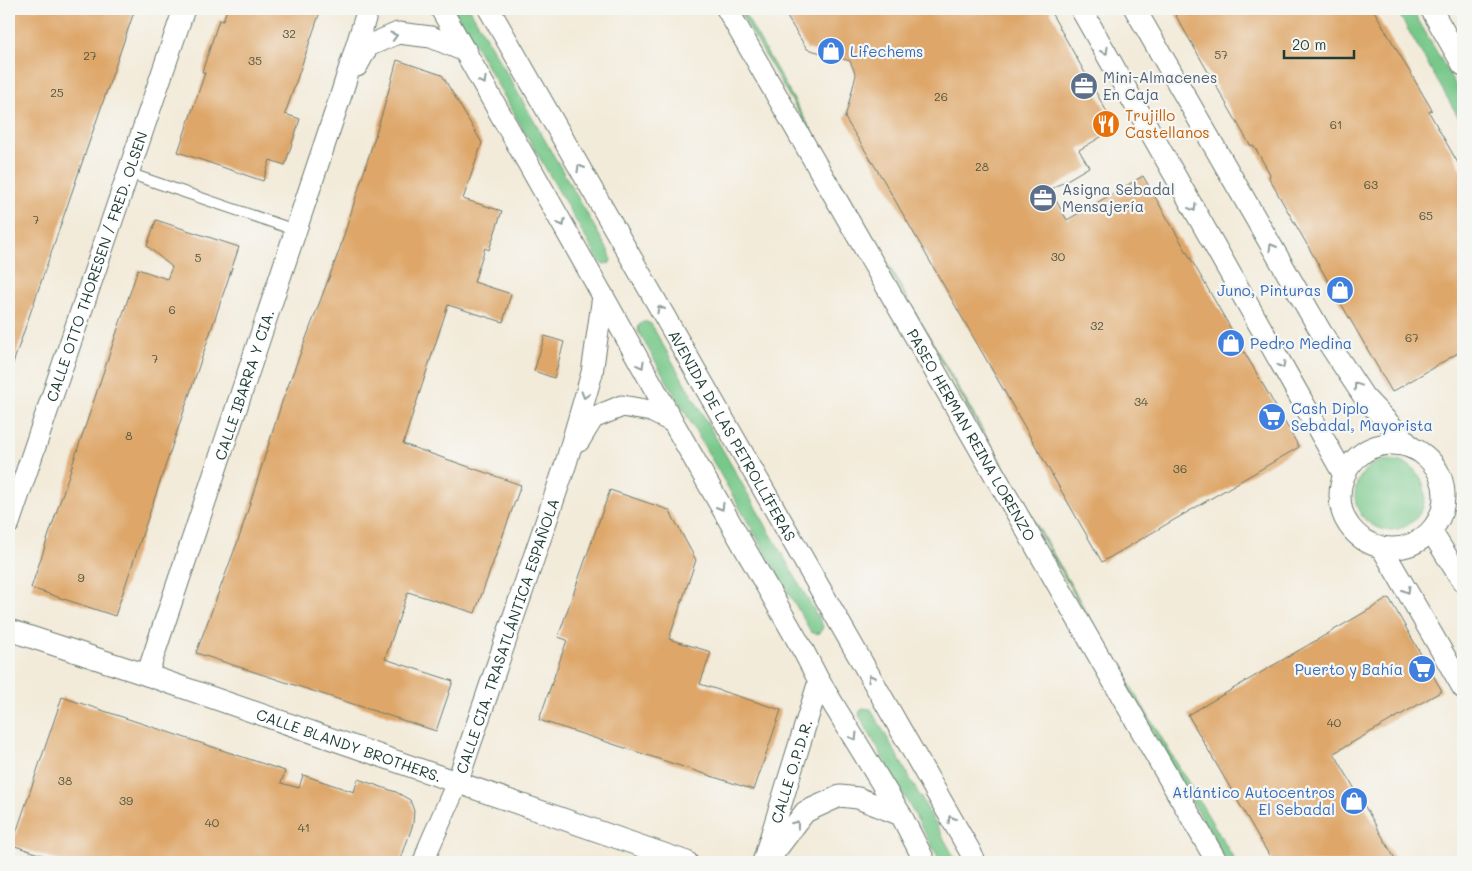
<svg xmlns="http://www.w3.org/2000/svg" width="1472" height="871" font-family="Mali,sans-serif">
	<rect width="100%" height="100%" fill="#f6f6f2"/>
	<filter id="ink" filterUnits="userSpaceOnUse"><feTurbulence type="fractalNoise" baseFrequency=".02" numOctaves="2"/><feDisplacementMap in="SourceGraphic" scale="10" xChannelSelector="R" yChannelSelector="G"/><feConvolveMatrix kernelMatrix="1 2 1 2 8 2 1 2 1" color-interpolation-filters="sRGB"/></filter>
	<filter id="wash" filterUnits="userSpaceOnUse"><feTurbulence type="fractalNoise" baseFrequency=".0096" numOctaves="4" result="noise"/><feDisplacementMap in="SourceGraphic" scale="20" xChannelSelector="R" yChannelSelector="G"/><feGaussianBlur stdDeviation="1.12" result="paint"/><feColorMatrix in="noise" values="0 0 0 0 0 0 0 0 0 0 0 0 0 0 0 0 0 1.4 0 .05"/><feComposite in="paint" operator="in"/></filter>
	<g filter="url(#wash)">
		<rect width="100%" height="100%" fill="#f3ebda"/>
		<g fill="#77c88a" stroke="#4b825f">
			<polygon points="454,9 470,9 610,254 611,260 610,263 602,264 599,261"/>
			<polygon points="738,9 742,9 1091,620 1236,862 1227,862 826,159"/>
			<polygon points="1396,9 1412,9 1463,98 1463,125"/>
			<polygon points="643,322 647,322 651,324 822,624 823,627 820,633 816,634 811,632 638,331 639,325"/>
			<circle cx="1390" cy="495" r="35"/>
			<polygon points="863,708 871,709 957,862 941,862 859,715 860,711"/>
		</g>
		<g id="blocks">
			<g fill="#dea668">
				<polygon points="9,9 135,9 9,375"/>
				<polygon points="227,9 321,9 285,114 300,119 285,165 270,160 263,181 178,152 205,73 202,72 219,20 223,21"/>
				<polygon points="782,9 1049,9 1116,128 1079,150 1089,167 1050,190 1067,220 1143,176 1299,447 1102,562 884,181 845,118 856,75 850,61 807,49"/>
				<polygon points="1172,9 1373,9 1432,110 1429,112 1463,172 1463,350 1392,392 1279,196 1269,178 1270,174 1254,146 1250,145"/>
				<polygon points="397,60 442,75 482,143 463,199 502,211 489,250 485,248 474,282 511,294 503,322 448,305 403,444 521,485 475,613 408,592 385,659 453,681 436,731 196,653 240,535 282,402 339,251 383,111"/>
				<polygon points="156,220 239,247 115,616 31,588 138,269 167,279 172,267 147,246"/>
				<polygon points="545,336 564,342 554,378 534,371"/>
				<polygon points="610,490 669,510 696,560 669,639 711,652 700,684 781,710 754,790 539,720 567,640 558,637"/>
				<polygon points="1389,598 1442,691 1334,753 1397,862 1273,862 1188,715"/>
				<polygon points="62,697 285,771 281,783 299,788 303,775 354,792 358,779 396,792 410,800 414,811 413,824 400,862 63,862 12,845"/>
			</g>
		</g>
	</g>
	<g filter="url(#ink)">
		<use href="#blocks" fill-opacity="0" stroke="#697a6e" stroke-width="1"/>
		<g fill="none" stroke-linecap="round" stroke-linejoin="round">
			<g stroke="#697a6e" stroke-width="12">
				<polyline id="service" points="128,173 295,230"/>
			</g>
			<g stroke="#697a6e" stroke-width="23">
				<g id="minor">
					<polyline points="441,9 603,296 673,422 804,652 819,681 901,815 925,862"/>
					<path id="s1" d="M489,9L971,853L974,862"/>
					<path id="s2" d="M727,9L1217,862"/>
					<polyline points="1081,9 1344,475"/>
					<polyline points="1135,9 1321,332 1364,397 1412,448"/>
					<polyline points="1431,9 1463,65"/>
					<polyline points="357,66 368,46 398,33 431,37 467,52"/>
					<polyline points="579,441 593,418 622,406 651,411 673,422"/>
					<circle cx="1392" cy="496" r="52"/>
					<path id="s3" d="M9,523L184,9"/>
					<polyline points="1431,531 1463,582"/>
					<polyline points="1382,548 1463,688"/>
					<path id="s4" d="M9,630L147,675L687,862"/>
					<path id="s5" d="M147,675L341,95L368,9"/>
					<polyline points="770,858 805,812 840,796 858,798 901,815"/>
					<path id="s6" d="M424,862L429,847L457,783L566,463L592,373L603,296"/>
					<path id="s7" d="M763,862L819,681"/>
				</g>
			</g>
			<use href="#service" stroke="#fff" stroke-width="10"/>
			<use href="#minor" stroke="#fff" stroke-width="21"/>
		</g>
		<defs><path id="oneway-chevron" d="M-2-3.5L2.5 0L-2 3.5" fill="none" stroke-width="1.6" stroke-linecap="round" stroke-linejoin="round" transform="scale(1.25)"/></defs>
		<g stroke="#8f9e9a">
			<use href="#oneway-chevron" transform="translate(394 36) rotate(-17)"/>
			<use href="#oneway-chevron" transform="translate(1105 51) rotate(61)"/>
			<use href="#oneway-chevron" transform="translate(483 81) rotate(61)"/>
			<use href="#oneway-chevron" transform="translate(580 168) rotate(-120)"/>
			<use href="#oneway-chevron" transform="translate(1193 208) rotate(61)"/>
			<use href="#oneway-chevron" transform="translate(562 223) rotate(61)"/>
			<use href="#oneway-chevron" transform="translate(1272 247) rotate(-120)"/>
			<use href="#oneway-chevron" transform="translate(660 309) rotate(-120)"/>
			<use href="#oneway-chevron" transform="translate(641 365) rotate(61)"/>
			<use href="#oneway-chevron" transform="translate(1282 365) rotate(60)"/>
			<use href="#oneway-chevron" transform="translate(1357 386) rotate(-124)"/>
			<use href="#oneway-chevron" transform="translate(585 395) rotate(106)"/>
			<use href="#oneway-chevron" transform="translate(721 507) rotate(60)"/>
			<use href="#oneway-chevron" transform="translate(1407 590) rotate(60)"/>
			<use href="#oneway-chevron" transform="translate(871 678) rotate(-120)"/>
			<use href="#oneway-chevron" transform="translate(854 737) rotate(59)"/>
			<use href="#oneway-chevron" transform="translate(951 819) rotate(-120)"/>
			<use href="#oneway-chevron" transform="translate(796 824) rotate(-52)"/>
		</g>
	</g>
	<defs>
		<g id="shop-disc" transform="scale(1.4375)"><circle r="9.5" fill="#3f7fe0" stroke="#f6f6f2"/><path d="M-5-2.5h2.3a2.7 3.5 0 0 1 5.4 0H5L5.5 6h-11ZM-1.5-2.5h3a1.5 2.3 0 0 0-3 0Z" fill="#fff"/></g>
		<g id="office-disc" transform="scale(1.4375)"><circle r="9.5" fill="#5c6f8a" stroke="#f6f6f2"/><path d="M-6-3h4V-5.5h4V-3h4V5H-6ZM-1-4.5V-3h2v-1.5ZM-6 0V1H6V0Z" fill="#fff"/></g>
		<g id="restaurant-disc" transform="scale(1.4375)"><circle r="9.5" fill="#e8710a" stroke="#f6f6f2"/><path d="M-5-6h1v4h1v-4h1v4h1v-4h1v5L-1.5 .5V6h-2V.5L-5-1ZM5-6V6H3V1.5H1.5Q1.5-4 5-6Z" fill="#fff"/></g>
		<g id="supermarket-disc" transform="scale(1.4375)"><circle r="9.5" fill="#3f7fe0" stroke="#f6f6f2"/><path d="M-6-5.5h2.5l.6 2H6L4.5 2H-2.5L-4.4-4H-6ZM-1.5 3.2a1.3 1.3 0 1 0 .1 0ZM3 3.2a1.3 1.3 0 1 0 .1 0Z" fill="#fff"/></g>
	</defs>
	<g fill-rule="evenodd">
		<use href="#shop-disc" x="831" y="51"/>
		<use href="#office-disc" x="1084" y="86"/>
		<use href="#restaurant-disc" x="1106" y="124"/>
		<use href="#office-disc" x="1043" y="198"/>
		<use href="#shop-disc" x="1340" y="290"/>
		<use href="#shop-disc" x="1231" y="343"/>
		<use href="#supermarket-disc" x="1272" y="417"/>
		<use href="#supermarket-disc" x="1422" y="669"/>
		<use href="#shop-disc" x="1354" y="801"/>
	</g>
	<g text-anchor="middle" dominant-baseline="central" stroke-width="4.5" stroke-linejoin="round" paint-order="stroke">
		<g font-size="12" fill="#4f5741">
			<text x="289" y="33">32</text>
			<text x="1221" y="54">57</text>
			<text x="90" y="55">27</text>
			<text x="255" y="60">35</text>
			<text x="57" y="92">25</text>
			<text x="941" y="96">26</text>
			<text x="1336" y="124">61</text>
			<text x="982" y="166">28</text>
			<text x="1371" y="184">63</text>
			<text x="1426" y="215">65</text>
			<text x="36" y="219">7</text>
			<text x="1058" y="256">30</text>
			<text x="198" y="257">5</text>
			<text x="172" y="309">6</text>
			<text x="1097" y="325">32</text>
			<text x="1412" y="337">67</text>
			<text x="155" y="358">7</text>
			<text x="1141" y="401">34</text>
			<text x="129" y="435">8</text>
			<text x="1180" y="468">36</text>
			<text x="81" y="577">9</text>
			<text x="1334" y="722">40</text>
			<text x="65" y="780">38</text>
			<text x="126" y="800">39</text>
			<text x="212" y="822">40</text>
			<text x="304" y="827">41</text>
		</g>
		<g font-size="15" fill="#366cbe" stroke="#f6f6f2" text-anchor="start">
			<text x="850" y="51">Lifechems</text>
			<text x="1321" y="290" text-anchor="end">Juno, Pinturas</text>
			<text x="1250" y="343">Pedro Medina</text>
			<text x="1291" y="408">Cash Diplo<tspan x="1291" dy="17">Sebadal, Mayorista</tspan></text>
			<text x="1403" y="669" text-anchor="end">Puerto y Bahía</text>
			<text x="1335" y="792" text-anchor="end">Atlántico Autocentros<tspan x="1335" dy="17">El Sebadal</tspan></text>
		</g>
		<g font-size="15" fill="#4e5e75" stroke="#f6f6f2" text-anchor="start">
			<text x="1103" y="77">Mini-Almacenes<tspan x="1103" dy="17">En Caja</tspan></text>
			<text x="1062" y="189">Asigna Sebadal<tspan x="1062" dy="17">Mensajería</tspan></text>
		</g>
		<g font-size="15" fill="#c56008" stroke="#f6f6f2" text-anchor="start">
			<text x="1125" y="115">Trujillo<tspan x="1125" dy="17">Castellanos</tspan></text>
		</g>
		<g font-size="15" fill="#1f3d34" stroke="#f6f6f2">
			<text stroke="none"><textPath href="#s3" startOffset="271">CALLE OTTO THORESEN / FRED. OLSEN</textPath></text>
			<text stroke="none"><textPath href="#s5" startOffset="306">CALLE IBARRA Y CIA.</textPath></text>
			<text stroke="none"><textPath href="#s1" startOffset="491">AVENIDA DE LAS PETROLLÍFERAS</textPath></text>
			<text stroke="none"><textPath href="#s2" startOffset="491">PASEO HERMAN REINA LORENZO</textPath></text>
			<text stroke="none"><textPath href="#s6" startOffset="241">CALLE CIA. TRASATLÁNTICA ESPAÑOLA</textPath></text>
			<text stroke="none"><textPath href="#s4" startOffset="359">CALLE BLANDY BROTHERS.</textPath></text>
			<text stroke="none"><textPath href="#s7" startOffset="95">CALLE O.P.D.R.</textPath></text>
		</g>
	</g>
	<rect width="1472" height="871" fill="none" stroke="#f6f6f2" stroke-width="30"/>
	<path d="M1284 50v8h70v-8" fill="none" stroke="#1f3d34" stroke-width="2.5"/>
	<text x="1292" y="50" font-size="15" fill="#1f3d34" stroke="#f6f6f2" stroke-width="4" paint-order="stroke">20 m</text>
</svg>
